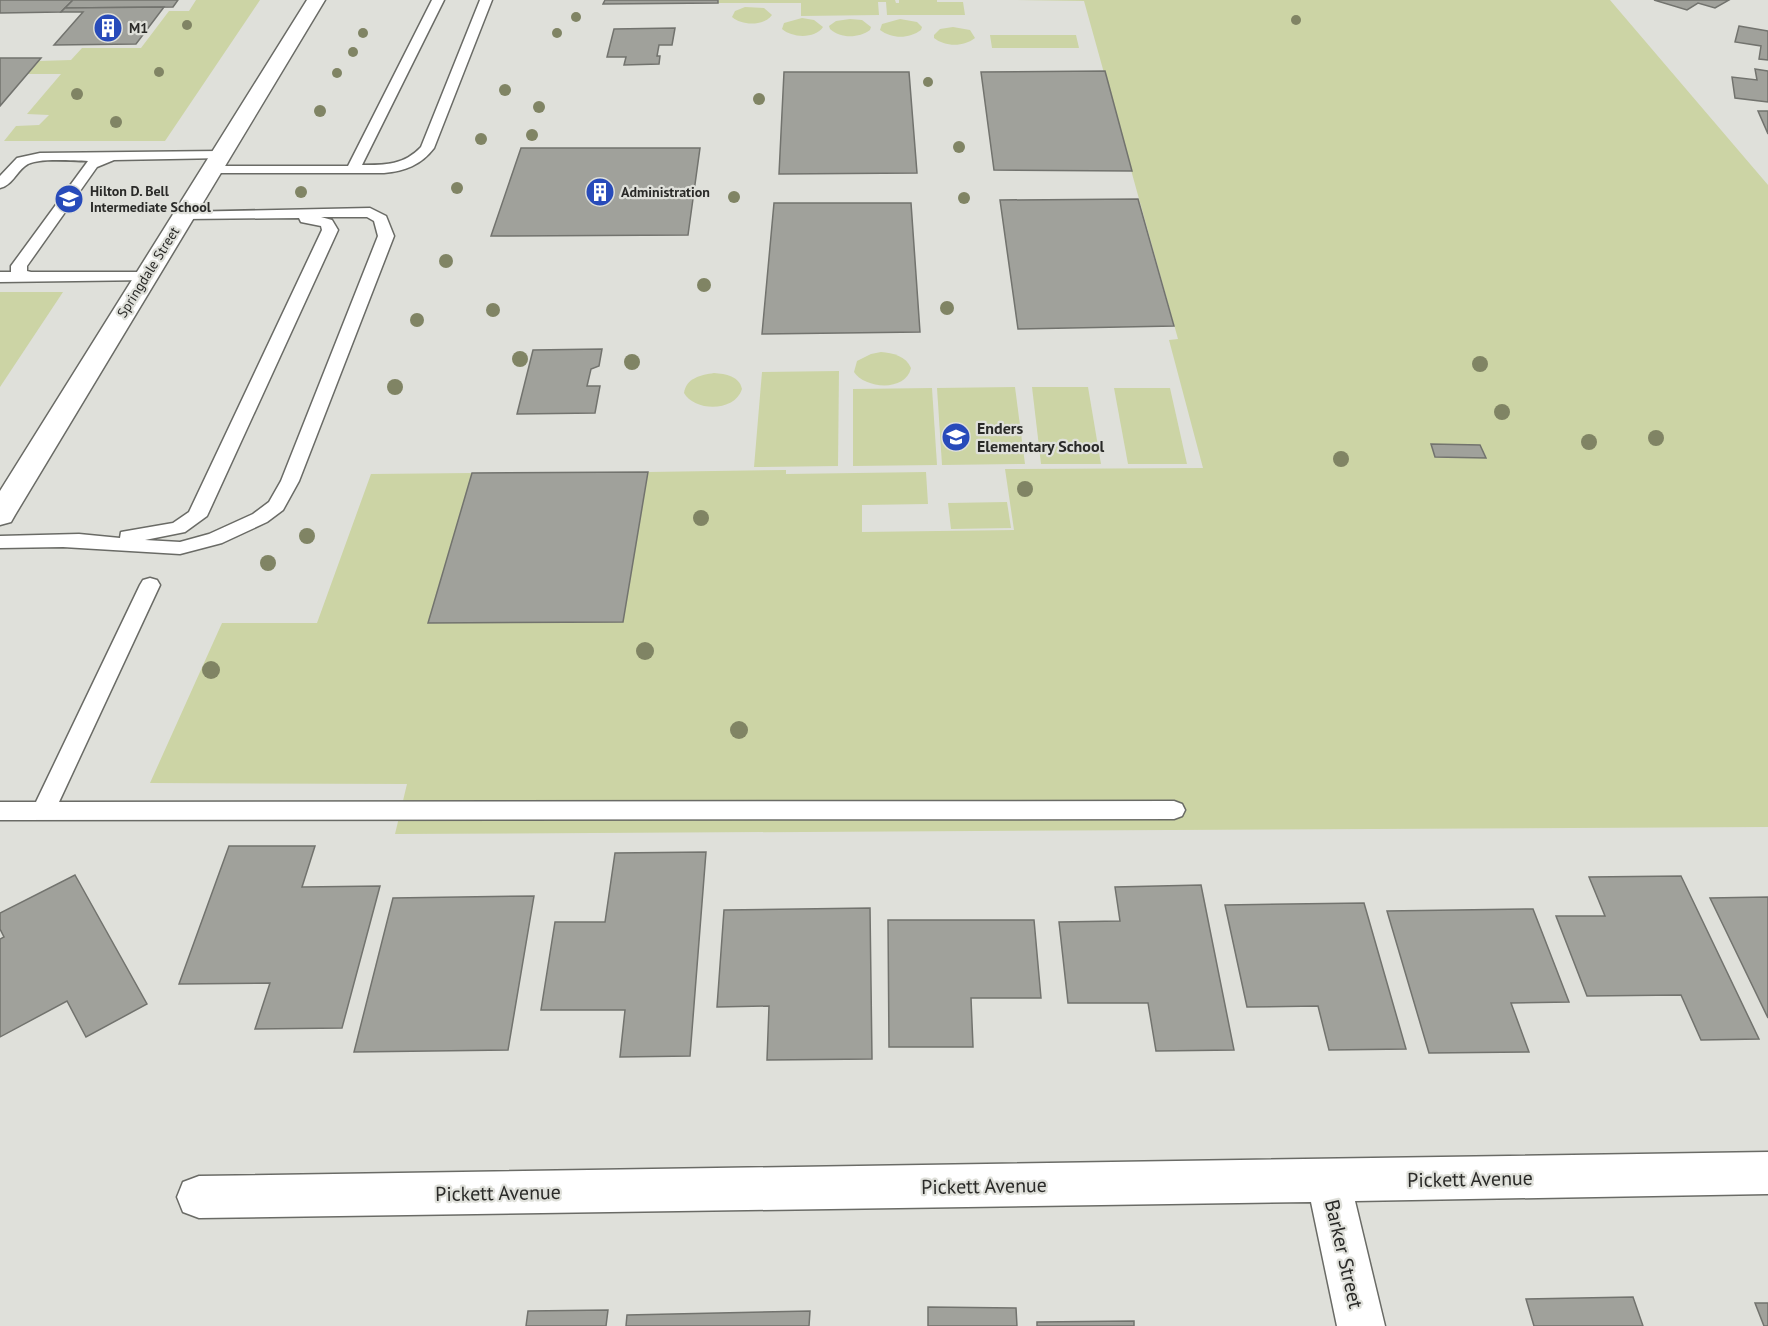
<svg xmlns="http://www.w3.org/2000/svg" width="1768" height="1326" font-family="'PT Sans',sans-serif">
	<rect width="100%" height="100%" fill="#dfe0da"/>
	<g fill="#ccd4a5">
		<polygon points="196,0 260,0 165,141 4,141 16,126 39,125 49,115 27,114 61,74 28,74 39,61 71,60 82,48 141,48 169,11 189,11"/>
		<polygon points="719,0 895,0 896,3 899,3 899,0 937,0 937,2 963,2 965,15 887,15 886,2 878,2 879,15 801,16 801,3 718,3"/>
		<polygon points="1015,0 1610,0 1768,185 1768,827 395,834 407,784 150,783 222,623 317,623 371,474 472,473 429,622 622,622 648,472 786,470 786,474 926,472 928,504 862,505 862,532 1014,530 1005,469 1203,468 1169,340 1178,339 1084,1"/>
		<path d="M745,7L764,8L772,15C764,26 742,26 732,17L735,11Z"/>
		<path d="M802,18L814,20L823,27C815,39 792,38 782,29L784,23Z"/>
		<path d="M850,19L862,20L871,27L870,30C859,38 841,39 830,29L829,26L836,21Z"/>
		<path d="M900,19L917,22L922,27L921,30C909,39 892,39 880,30L882,24Z"/>
		<path d="M953,27L970,30L975,38C964,47 945,47 934,38V35L940,29Z"/>
		<polygon points="990,35 1076,35 1079,48 992,48"/>
		<polygon points="0,292 63,292 0,387"/>
		<path d="M881,352C893,353 906,356 911,368C906,392 865,389 854,372L857,361L871,354Z"/>
		<polygon points="839,371 838,466 754,467 762,372"/>
		<path d="M714,373C726,374 739,376 742,389C735,412 695,412 684,393C686,378 701,375 714,373Z"/>
		<polygon points="1015,387 1025,464 942,465 937,388"/>
		<polygon points="1032,387 1088,387 1101,464 1041,464"/>
		<polygon points="932,388 937,465 853,466 853,389"/>
		<polygon points="1114,388 1170,388 1187,464 1128,464"/>
		<polygon points="1007,502 1011,528 951,529 948,503"/>
	</g>
	<g fill="#a0a19b" stroke="#72736e" stroke-width="1.5">
		<polygon points="0,0 73,0 61,12 0,13"/>
		<polygon points="73,0 178,0 173,7 65,8"/>
		<polygon points="605,0 718,0 718,3 603,4"/>
		<polygon points="1654,0 1729,0 1715,8 1698,3 1687,10"/>
		<polygon points="164,7 136,44 54,45 83,12 61,12 65,8"/>
		<polygon points="1739,26 1768,31 1768,60 1759,59 1761,46 1735,42"/>
		<polygon points="675,28 672,45 659,45 657,56 660,56 659,64 624,65 626,57 607,57 614,29"/>
		<polygon points="0,58 41,58 0,106"/>
		<polygon points="1755,69 1768,71 1768,102 1735,98 1732,77 1757,80"/>
		<polygon points="1105,71 1132,171 994,170 981,72"/>
		<polygon points="784,72 909,72 917,173 779,174"/>
		<polygon points="1758,111 1768,111 1768,134"/>
		<polygon points="521,148 700,148 688,235 491,236"/>
		<polygon points="1138,199 1174,326 1018,329 1000,200"/>
		<polygon points="774,203 911,203 920,332 762,334"/>
		<polygon points="602,349 599,366 591,369 587,386 600,386 595,413 517,414 533,350"/>
		<polygon points="1431,444 1480,445 1486,458 1435,457"/>
		<polygon points="648,472 623,622 428,623 472,473"/>
		<polygon points="229,846 315,846 302,887 380,886 342,1028 255,1029 270,983 179,984"/>
		<polygon points="706,852 690,1056 620,1057 625,1010 541,1010 555,922 605,922 615,853"/>
		<polygon points="75,875 147,1004 86,1037 67,1001 0,1037 0,939 4,937 0,929 0,913"/>
		<polygon points="1681,876 1759,1039 1701,1040 1681,995 1587,996 1556,916 1605,916 1589,877"/>
		<polygon points="1201,885 1234,1050 1156,1051 1148,1003 1068,1003 1059,922 1120,921 1115,887"/>
		<polygon points="534,896 508,1050 354,1052 393,898"/>
		<polygon points="1768,897 1768,1018 1710,898"/>
		<polygon points="1364,903 1406,1049 1329,1050 1318,1006 1247,1007 1225,905"/>
		<polygon points="870,908 872,1059 767,1060 769,1006 717,1007 724,910"/>
		<polygon points="1533,909 1569,1002 1511,1003 1529,1052 1429,1053 1387,911"/>
		<polygon points="888,920 1034,920 1041,998 971,998 973,1047 889,1047"/>
		<polygon points="1633,1297 1643,1326 1534,1326 1526,1299"/>
		<polygon points="1755,1303 1768,1303 1768,1326 1764,1326"/>
		<polygon points="928,1307 1016,1308 1017,1326 928,1326"/>
		<polygon points="608,1310 606,1326 526,1326 528,1311"/>
		<polygon points="810,1311 809,1326 626,1326 627,1315"/>
		<polygon points="1134,1321 1134,1326 1037,1326 1037,1322"/>
	</g>
	<g fill="none" stroke-linecap="round" stroke-linejoin="round">
		<g stroke="#6a6b66" stroke-width="3">
			<g id="service">
				<path d="M432,0H444L362,165C386,165 404,165 421,147L480,0H492L434,148C421,165 405,171 384,173H205L203,170L205,167L210,166H348Z"/>
				<path d="M220,151L225,152L227,155L225,158L114,160L97,167L27,266V271L31,272H145L151,274L153,277L151,280L0,282V272H11V266L88,161C73,161 36,157 25,166C16,173 11,186 0,188V176L17,158L40,153Z"/>
				<path d="M370,208L386,216L394,236L299,481L283,510L267,522L222,543L180,554L63,547L0,548V536L79,534L120,538L121,532L173,523L189,512L322,230L321,226L301,222L299,218L183,219L178,218L176,215L178,212ZM321,217H367L374,221L378,236L281,481L269,502L253,514L209,534L180,542L145,540L185,532L207,516L338,230L332,220Z"/>
				<polygon points="150,578 157,580 160,585 59,802 1174,801 1182,804 1185,810 1182,816 1174,819 0,820 0,802 36,802 140,585 143,580"/>
			</g>
		</g>
		<g stroke="#6a6b66" stroke-width="3">
			<polygon id="minor" points="1768,1152 1768,1194 1355,1201 1385,1326 1337,1326 1311,1202 199,1218 183,1212 177,1197 183,1182 199,1176"/>
		</g>
		<g stroke="#6a6b66" stroke-width="3">
			<polygon id="tertiary" points="307,0 325,0 15,515 11,522 0,525 0,491"/>
		</g>
		<use href="#service" fill="#fff" fill-rule="evenodd"/>
		<use href="#minor" fill="#fff" fill-rule="evenodd"/>
		<use href="#tertiary" fill="#fff" fill-rule="evenodd"/>
	</g>
	<g fill="#808464">
		<circle cx="576" cy="17" r="5"/>
		<circle cx="1296" cy="20" r="5"/>
		<circle cx="187" cy="25" r="5"/>
		<circle cx="363" cy="33" r="5"/>
		<circle cx="557" cy="33" r="5"/>
		<circle cx="353" cy="52" r="5"/>
		<circle cx="159" cy="72" r="5"/>
		<circle cx="337" cy="73" r="5"/>
		<circle cx="928" cy="82" r="5"/>
		<circle cx="505" cy="90" r="6"/>
		<circle cx="77" cy="94" r="6"/>
		<circle cx="759" cy="99" r="6"/>
		<circle cx="539" cy="107" r="6"/>
		<circle cx="320" cy="111" r="6"/>
		<circle cx="116" cy="122" r="6"/>
		<circle cx="532" cy="135" r="6"/>
		<circle cx="481" cy="139" r="6"/>
		<circle cx="959" cy="147" r="6"/>
		<circle cx="457" cy="188" r="6"/>
		<circle cx="301" cy="192" r="6"/>
		<circle cx="734" cy="197" r="6"/>
		<circle cx="964" cy="198" r="6"/>
		<circle cx="446" cy="261" r="7"/>
		<circle cx="704" cy="285" r="7"/>
		<circle cx="947" cy="308" r="7"/>
		<circle cx="493" cy="310" r="7"/>
		<circle cx="417" cy="320" r="7"/>
		<circle cx="520" cy="359" r="8"/>
		<circle cx="632" cy="362" r="8"/>
		<circle cx="1480" cy="364" r="8"/>
		<circle cx="395" cy="387" r="8"/>
		<circle cx="1502" cy="412" r="8"/>
		<circle cx="1656" cy="438" r="8"/>
		<circle cx="1589" cy="442" r="8"/>
		<circle cx="1341" cy="459" r="8"/>
		<circle cx="1025" cy="489" r="8"/>
		<circle cx="701" cy="518" r="8"/>
		<circle cx="307" cy="536" r="8"/>
		<circle cx="268" cy="563" r="8"/>
		<circle cx="645" cy="651" r="9"/>
		<circle cx="211" cy="670" r="9"/>
		<circle cx="739" cy="730" r="9"/>
	</g>
	<defs>
		<g id="building-disc" transform="scale(1.5)"><circle r="9.5" fill="#284bba" stroke="#dfe0da"/><path d="M-4-6H4V6H1V3H-1V6H-4ZM-2.5-4.3h1.7v1.8h-1.7ZM.8-4.3h1.7v1.8H.8ZM-2.5-1h1.7V.8h-1.7ZM.8-1h1.7V.8H.8Z" fill="#fff"/></g>
		<g id="school-disc" transform="scale(1.5)"><circle r="9.5" fill="#284bba" stroke="#dfe0da"/><path d="M0-5L7-2L0 1L-7-2ZM-4 1L0 2.5L4 1V4Q0 6-4 4Z" fill="#fff"/></g>
	</defs>
	<g fill-rule="evenodd">
		<use href="#building-disc" x="108" y="28"/>
		<use href="#building-disc" x="600" y="192"/>
		<use href="#school-disc" x="69" y="199"/>
		<use href="#school-disc" x="956" y="437"/>
	</g>
	<g text-anchor="middle" dominant-baseline="central" stroke-width="4.5" stroke-linejoin="round" paint-order="stroke">
		<g font-size="14" font-weight="bold" fill="#2a2a28" stroke="#dfe0da" text-anchor="start">
			<text x="129" y="28">M1</text>
			<text x="90" y="191">Hilton D. Bell<tspan x="90" dy="16">Intermediate School</tspan></text>
			<text x="621" y="192">Administration</text>
		</g>
		<g font-size="14" fill="#2a2a28" stroke="#dfe0da">
			<text transform="translate(148 272) rotate(-58)">Springdale Street</text>
		</g>
		<g font-size="16" font-weight="bold" fill="#2a2a28" stroke="#dfe0da" text-anchor="start">
			<text x="977" y="428">Enders<tspan x="977" dy="18">Elementary School</tspan></text>
		</g>
		<g font-size="20" fill="#2a2a28" stroke="#dfe0da">
			<text transform="translate(1470 1179) rotate(-1)">Pickett Avenue</text>
			<text transform="translate(984 1186) rotate(-1)">Pickett Avenue</text>
			<text transform="translate(498 1193) rotate(-1)">Pickett Avenue</text>
			<text transform="translate(1344 1254) rotate(77)">Barker Street</text>
		</g>
	</g>
</svg>
